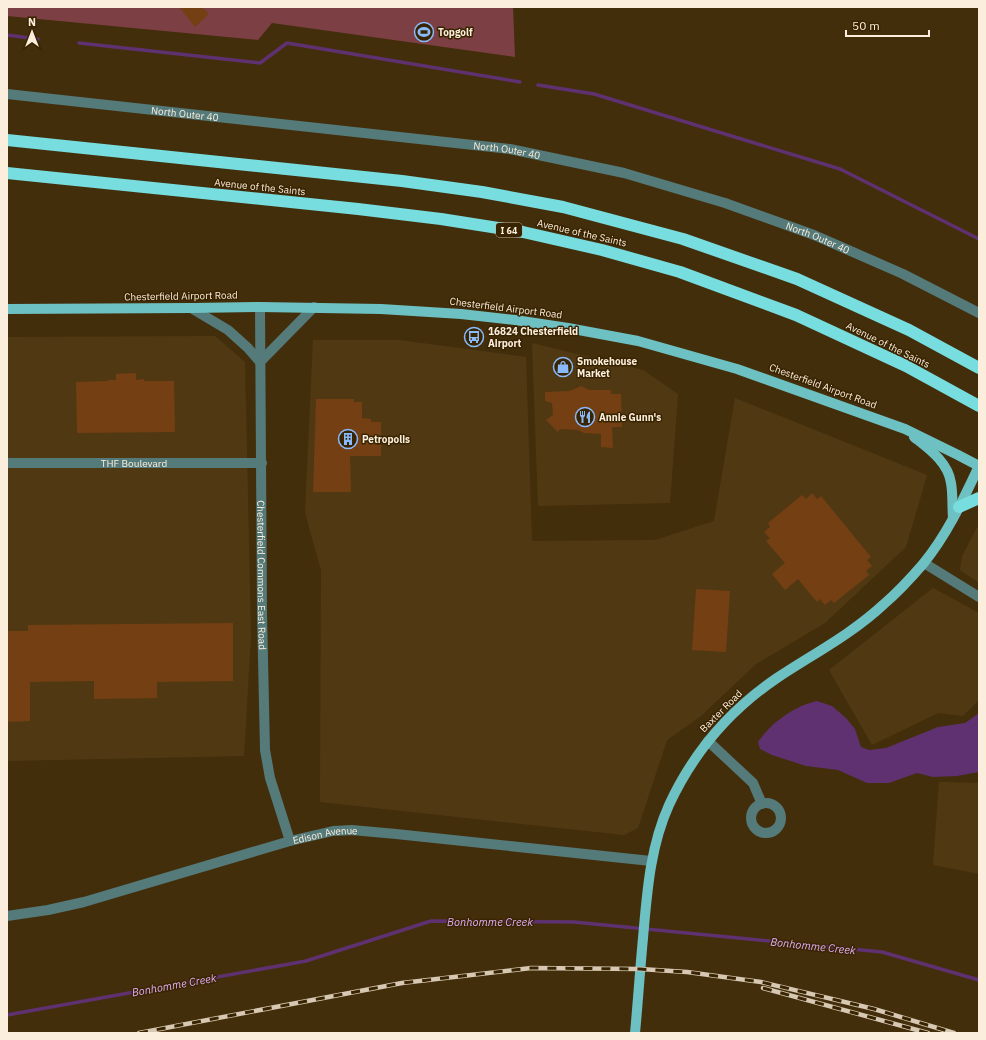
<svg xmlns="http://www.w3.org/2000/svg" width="986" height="1040" font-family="'IBM Plex Sans',sans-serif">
	<rect width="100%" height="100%" fill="#432e0b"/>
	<g fill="#503912">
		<polygon points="215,336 245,362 251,636 244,756 7,761 7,337"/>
		<polygon points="313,340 399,340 526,357 532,541 655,540 714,521 735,398 927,475 906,547 825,623 756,664 701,716 667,740 638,828 624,835 320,802 321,570 305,513"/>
		<polygon points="532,343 643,370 678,394 670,503 538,506"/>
		<polygon points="979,524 979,583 960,570 962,556"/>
		<polygon points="933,588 979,613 979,700 963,716 938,713 872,745 829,670"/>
		<polygon points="939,782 979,783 979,874 933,865"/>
	</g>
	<polygon fill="#7b3f44" points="7,7 513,7 515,57 272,23 258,40 7,16"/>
	<path fill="#5f3171" d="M817,701L832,706L846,718L855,729L861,747L869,750L886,748L938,727L965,723L979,713V772L957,776L933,777L917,773L889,783H867L838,770L806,766L772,755L760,749L758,742C771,723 794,706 817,701Z"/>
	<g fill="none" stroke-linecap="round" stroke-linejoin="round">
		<g stroke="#5f3171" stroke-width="3.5">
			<polyline points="7,35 38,39"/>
			<polyline points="79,43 260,63 287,43 520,82"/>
			<polyline points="538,85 594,94 840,169 979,239"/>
			<polyline points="7,1015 306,961 431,921 574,922 882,952 979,980"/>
		</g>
	</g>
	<g fill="#743f13">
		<polygon points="179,7 202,7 209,14 195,27"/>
		<polygon points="136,373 136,380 144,379 144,381 174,381 175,432 77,433 76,382 108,381 108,380 116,380 116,374"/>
		<polygon points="581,386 589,390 611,390 611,394 621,394 622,427 612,427 613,448 601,447 601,434 584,433 578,430 560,429 558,432 546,420 553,415 552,403 545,401 545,392 570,391"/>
		<polygon points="316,399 354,399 354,402 362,402 362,418 371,419 371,422 381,422 381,456 350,456 351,492 313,492"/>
		<polygon points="812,493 817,499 821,496 871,557 867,560 872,566 866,571 869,575 834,603 831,600 825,605 820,599 817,602 798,579 785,590 772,574 785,563 766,541 770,538 764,532 770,527 768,523 802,495 806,499"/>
		<polygon points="696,589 730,591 726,652 692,650"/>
		<polygon points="233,623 233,681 157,682 157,698 94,699 94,681 30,682 30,721 7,722 7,631 28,631 28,625"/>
	</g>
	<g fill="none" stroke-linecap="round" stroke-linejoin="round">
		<g stroke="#547a7a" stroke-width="10">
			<path id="s1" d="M7,94L510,149L624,173L725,203L814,235L903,274L979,313"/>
			<path id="s2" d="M260,307L262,613L265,750L270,778L290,841"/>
			<polyline points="191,308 228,330 248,348 260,362"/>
			<polyline points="260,362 314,307"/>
			<path id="s3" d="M7,463H262"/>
			<polyline points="924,563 979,597"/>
			<polyline points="708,741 753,783 762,804"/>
			<circle cx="766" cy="818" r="15"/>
			<path id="s4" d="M7,916L48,910L84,902L290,841L333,831L352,830L396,834L651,861"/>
		</g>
		<g stroke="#6ec1c2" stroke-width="10">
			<path d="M7,309L191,308L260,307L381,309L461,314L515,320L568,328L638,341L737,369L905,429L958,455L979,466C963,500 947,535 923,564C911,578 898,592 884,604C852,634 813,654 777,678C730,710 693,753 669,805C650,847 647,893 643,938C640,970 638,1001 635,1033"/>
			<path d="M914,437C929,449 948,462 951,483C953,494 952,506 953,518"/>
		</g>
		<g stroke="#77ddde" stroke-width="12">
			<polyline points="7,140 402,181 482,192 563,207 683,239 797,279 909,330 979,368"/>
			<polyline points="7,173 358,209 441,219 523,232 602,250 680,272 796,315 906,366 979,406"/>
			<polyline points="959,507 979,498"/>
		</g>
		<g stroke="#d7c8b3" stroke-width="4.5">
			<g id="rail">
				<polyline points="763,988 928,1033"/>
				<polyline points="139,1033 402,983 531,968 640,969 687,972 761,982 874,1009 954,1033"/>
			</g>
		</g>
		<use href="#rail" stroke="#392401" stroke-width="3" stroke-dasharray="9" stroke-linecap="butt"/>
	</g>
	<defs>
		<g id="stadium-ring" transform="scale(1)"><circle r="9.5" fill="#392401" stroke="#89bafc" stroke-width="1.5"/><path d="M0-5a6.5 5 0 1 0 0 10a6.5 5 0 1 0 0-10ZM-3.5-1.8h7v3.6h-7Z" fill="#89bafc"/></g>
		<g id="bus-ring" transform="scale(1)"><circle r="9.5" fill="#392401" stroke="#89bafc" stroke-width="1.5"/><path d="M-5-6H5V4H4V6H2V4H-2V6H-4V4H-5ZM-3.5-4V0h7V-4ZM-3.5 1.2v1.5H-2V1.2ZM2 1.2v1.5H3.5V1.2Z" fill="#89bafc"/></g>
		<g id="shop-ring" transform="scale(1)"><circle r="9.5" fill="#392401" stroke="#89bafc" stroke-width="1.5"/><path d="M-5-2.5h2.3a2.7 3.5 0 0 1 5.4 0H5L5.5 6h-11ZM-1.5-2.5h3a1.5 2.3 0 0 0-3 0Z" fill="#89bafc"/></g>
		<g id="restaurant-ring" transform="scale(1)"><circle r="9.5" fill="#392401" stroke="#89bafc" stroke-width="1.5"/><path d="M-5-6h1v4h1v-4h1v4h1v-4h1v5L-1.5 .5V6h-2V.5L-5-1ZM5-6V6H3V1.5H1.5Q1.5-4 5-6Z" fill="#89bafc"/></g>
		<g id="building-ring" transform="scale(1)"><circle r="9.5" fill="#392401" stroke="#89bafc" stroke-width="1.5"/><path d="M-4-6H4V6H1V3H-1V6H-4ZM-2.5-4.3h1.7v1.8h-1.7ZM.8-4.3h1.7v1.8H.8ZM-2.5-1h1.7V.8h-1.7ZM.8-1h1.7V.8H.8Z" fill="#89bafc"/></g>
	</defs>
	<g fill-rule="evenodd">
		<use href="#stadium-ring" x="424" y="32"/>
		<use href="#bus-ring" x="474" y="337"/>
		<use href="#shop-ring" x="563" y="367"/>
		<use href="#restaurant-ring" x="585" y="417"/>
		<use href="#building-ring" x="348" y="439"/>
	</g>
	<g text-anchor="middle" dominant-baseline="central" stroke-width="3" stroke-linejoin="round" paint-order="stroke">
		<rect fill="#392401" stroke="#c2b19a" stroke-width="1" x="496" y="223" width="26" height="14" rx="3"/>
		<g font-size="9" font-weight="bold" fill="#fceedc">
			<text x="509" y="230">I 64</text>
		</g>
		<g font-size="10" font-weight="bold" fill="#fceedc" stroke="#392401" text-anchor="start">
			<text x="438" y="32">Topgolf</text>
			<text x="488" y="331">16824 Chesterfield<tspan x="488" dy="12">Airport</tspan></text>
			<text x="577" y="361">Smokehouse<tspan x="577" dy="12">Market</tspan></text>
			<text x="599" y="417">Annie Gunn's</text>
			<text x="362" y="439">Petropolis</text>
		</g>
		<g font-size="10" fill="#fceedc" stroke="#392401">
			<text stroke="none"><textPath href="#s1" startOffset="179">North Outer 40</textPath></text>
			<text stroke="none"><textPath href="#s1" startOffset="503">North Outer 40</textPath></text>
			<text transform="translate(260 187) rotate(6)">Avenue of the Saints</text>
			<text transform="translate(582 233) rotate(13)">Avenue of the Saints</text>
			<text stroke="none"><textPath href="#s1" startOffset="827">North Outer 40</textPath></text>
			<text transform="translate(181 296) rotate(-1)">Chesterfield Airport Road</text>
			<text transform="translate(506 308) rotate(7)">Chesterfield Airport Road</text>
			<text transform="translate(888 345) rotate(26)">Avenue of the Saints</text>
			<text transform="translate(823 386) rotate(20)">Chesterfield Airport Road</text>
			<text stroke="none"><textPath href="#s3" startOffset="127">THF Boulevard</textPath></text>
			<text stroke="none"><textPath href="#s2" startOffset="268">Chesterfield Commons East Road</textPath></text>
			<text transform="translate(721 711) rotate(-45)">Baxter Road</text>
			<text stroke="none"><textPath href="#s4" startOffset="329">Edison Avenue</textPath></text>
		</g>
		<g font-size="11" font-style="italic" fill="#e0abf5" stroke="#392401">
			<text x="490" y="922">Bonhomme Creek</text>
			<text transform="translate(813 946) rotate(6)">Bonhomme Creek</text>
			<text transform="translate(174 985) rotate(-10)">Bonhomme Creek</text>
		</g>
	</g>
	<rect width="986" height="1040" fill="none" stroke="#fceedc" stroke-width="16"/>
	<g transform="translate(32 32)" stroke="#392401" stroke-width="3" paint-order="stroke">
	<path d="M0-3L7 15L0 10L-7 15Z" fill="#fceedc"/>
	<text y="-6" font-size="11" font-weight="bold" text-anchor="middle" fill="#fceedc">N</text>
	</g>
	<path d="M846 30v6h83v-6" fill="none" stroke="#fceedc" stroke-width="2"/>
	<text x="852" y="30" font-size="12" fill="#fceedc" stroke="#392401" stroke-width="3" paint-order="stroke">50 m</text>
</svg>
